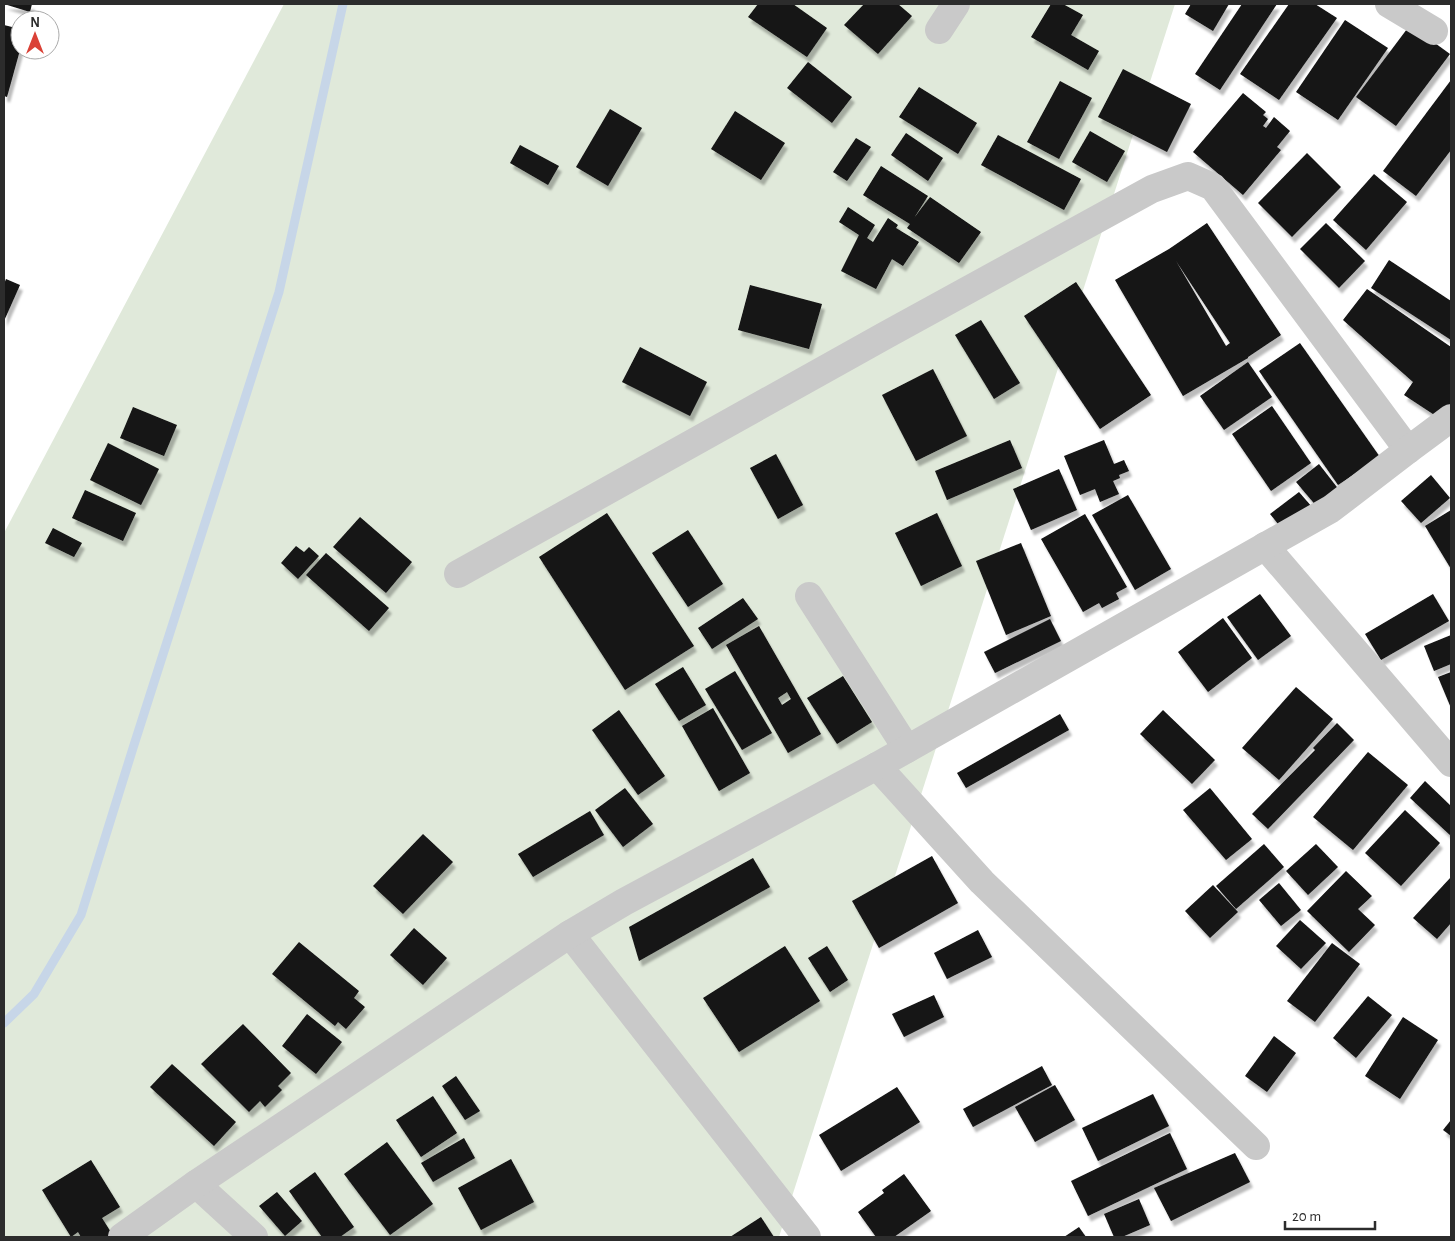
<svg xmlns="http://www.w3.org/2000/svg" width="1455" height="1241" font-family="'Alegreya Sans',sans-serif">
	<defs>
		<filter id="shadow"><feDropShadow dx="3" dy="5.5" stdDeviation="1" flood-color="#0004"/></filter>
	</defs>
	<rect width="100%" height="100%" fill="#fff"/>
	<polygon fill="#e0e9da" points="284,4 1175,4 779,1237 4,1237 4,533"/>
	<g fill="none" stroke-linecap="round" stroke-linejoin="round">
		<polyline stroke="#c7d6e8" stroke-width="9" points="4,1023 34,994 81,915 133,748 279,292 343,4"/>
	</g>
	<g fill="#131313" fill-rule="evenodd" filter="url(#shadow)">
		<polygon points="4,4 32,4 30,12"/>
		<polygon points="758,4 793,4 827,28 807,57 748,17"/>
		<polygon points="864,4 898,4 912,16 878,54 844,25"/>
		<polygon points="1051,4 1063,4 1083,15 1071,35 1099,51 1088,70 1031,37"/>
		<polygon points="1191,4 1229,4 1213,31 1185,14"/>
		<polygon points="1242,4 1277,4 1220,90 1195,74"/>
		<polygon points="1289,4 1315,4 1337,18 1279,100 1240,74"/>
		<polygon points="1345,20 1388,48 1338,120 1296,92"/>
		<polygon points="4,25 20,29 20,50 7,97 4,96"/>
		<polygon points="1410,25 1450,54 1396,126 1356,97"/>
		<polygon points="808,62 852,97 832,123 787,88"/>
		<polygon points="1123,69 1191,104 1167,152 1098,117"/>
		<polygon points="1451,80 1451,150 1416,196 1383,171"/>
		<polygon points="1060,81 1092,98 1059,159 1027,142"/>
		<polygon points="919,87 977,123 958,154 899,117"/>
		<polygon points="1243,93 1266,112 1263,115 1268,119 1263,126 1266,128 1274,117 1290,131 1277,147 1281,150 1243,195 1193,152"/>
		<polygon points="610,109 642,128 608,186 576,167"/>
		<polygon points="735,111 785,143 761,180 711,149"/>
		<polygon points="1090,131 1125,151 1107,182 1072,162"/>
		<polygon points="906,133 943,158 928,181 891,155"/>
		<polygon points="998,135 1081,179 1064,210 981,165"/>
		<polygon points="856,138 871,147 847,181 833,172"/>
		<polygon points="520,145 559,166 548,185 510,163"/>
		<polygon points="1307,153 1341,187 1292,237 1258,203"/>
		<polygon points="881,166 928,196 914,218 930,197 981,232 959,263 907,228 910,224 863,195"/>
		<polygon points="1374,174 1407,202 1366,250 1333,220"/>
		<polygon points="848,207 875,225 867,238 873,242 888,218 898,225 896,228 919,242 903,266 892,259 876,289 841,271 859,235 839,222"/>
		<path d="M1207,223L1281,335L1248,357V358L1183,396L1115,280L1169,249ZM1176,261L1230,343L1226,346Z"/>
		<polygon points="1326,223 1365,261 1339,288 1300,249"/>
		<polygon points="1389,260 1451,301 1451,340 1371,288"/>
		<polygon points="6,279 20,285 4,321 4,284"/>
		<polygon points="1076,282 1151,395 1100,429 1024,316"/>
		<polygon points="750,285 822,304 809,349 738,330"/>
		<polygon points="1367,289 1451,347 1451,406 1439,418 1404,395 1413,382 1343,320"/>
		<polygon points="981,320 1020,383 994,399 955,335"/>
		<polygon points="1300,343 1380,457 1338,485 1259,371"/>
		<polygon points="640,347 707,382 690,416 622,382"/>
		<polygon points="1248,362 1272,397 1224,430 1200,396"/>
		<polygon points="933,369 967,436 916,461 882,395"/>
		<polygon points="1272,406 1311,463 1271,491 1232,434"/>
		<polygon points="133,407 177,425 164,456 120,438"/>
		<polygon points="1010,440 1022,468 947,500 935,471"/>
		<polygon points="1104,440 1114,464 1124,460 1129,471 1119,475 1120,478 1113,481 1119,494 1100,502 1095,489 1080,495 1064,456"/>
		<polygon points="108,443 159,469 141,505 90,480"/>
		<polygon points="776,454 803,505 778,519 750,468"/>
		<polygon points="1319,464 1340,491 1318,508 1296,482"/>
		<polygon points="1059,469 1077,510 1031,530 1013,489"/>
		<polygon points="1431,475 1450,498 1421,523 1401,501"/>
		<polygon points="85,490 136,513 123,541 72,518"/>
		<polygon points="1299,492 1312,507 1283,530 1270,514"/>
		<polygon points="1128,495 1171,569 1135,590 1092,515"/>
		<polygon points="1451,510 1451,569 1425,526"/>
		<polygon points="607,513 694,646 625,690 539,557"/>
		<polygon points="937,513 962,566 921,586 895,533"/>
		<polygon points="1085,514 1127,587 1116,593 1119,599 1102,608 1099,603 1083,612 1041,539"/>
		<polygon points="360,517 412,562 386,593 333,547"/>
		<polygon points="53,528 82,543 74,557 45,543"/>
		<polygon points="688,530 723,584 688,607 652,553"/>
		<polygon points="1021,543 1051,616 1006,635 976,561"/>
		<polygon points="296,546 304,552 309,547 319,556 298,579 281,563"/>
		<polygon points="326,553 389,608 369,631 306,575"/>
		<polygon points="1260,594 1291,636 1258,660 1227,617"/>
		<polygon points="1433,594 1449,621 1381,660 1365,634"/>
		<polygon points="743,598 758,619 712,649 698,628"/>
		<polygon points="1223,618 1252,658 1208,692 1178,652"/>
		<polygon points="1050,619 1061,641 995,673 984,652"/>
		<path d="M759,626L821,734L788,753L726,645ZM787,692L791,699L782,705L778,698Z"/>
		<polygon points="1451,635 1451,664 1434,671 1424,646"/>
		<polygon points="683,667 706,705 679,721 655,684"/>
		<polygon points="735,671 772,733 742,750 705,689"/>
		<polygon points="1451,672 1451,708 1438,677"/>
		<polygon points="843,676 872,722 837,744 807,698"/>
		<polygon points="1296,687 1333,719 1279,780 1242,748"/>
		<polygon points="713,708 750,773 719,791 682,726"/>
		<polygon points="619,710 665,776 638,795 592,730"/>
		<polygon points="1163,710 1215,760 1192,784 1140,734"/>
		<polygon points="1060,714 1069,730 966,788 957,773"/>
		<polygon points="1337,723 1354,740 1268,829 1252,814 1315,750 1313,748"/>
		<polygon points="1368,752 1408,785 1353,850 1313,817"/>
		<polygon points="1425,781 1451,806 1451,836 1410,798"/>
		<polygon points="625,788 653,824 623,847 595,810"/>
		<polygon points="1210,788 1252,839 1226,860 1183,810"/>
		<polygon points="1405,810 1440,843 1401,886 1365,853"/>
		<polygon points="590,811 604,835 533,877 518,854"/>
		<polygon points="423,834 453,862 403,914 373,886"/>
		<polygon points="1264,844 1284,867 1236,909 1216,886"/>
		<polygon points="1316,844 1338,867 1308,895 1286,871"/>
		<polygon points="932,856 958,903 879,948 852,901"/>
		<polygon points="753,858 770,887 639,961 629,927"/>
		<polygon points="1346,871 1372,896 1358,909 1375,925 1349,952 1307,911"/>
		<polygon points="1451,877 1451,923 1437,939 1413,918"/>
		<polygon points="1279,883 1301,910 1281,926 1259,900"/>
		<polygon points="1213,885 1238,912 1210,938 1185,911"/>
		<polygon points="1300,920 1326,943 1301,969 1276,946"/>
		<polygon points="414,928 447,958 423,985 390,955"/>
		<polygon points="978,930 992,957 947,979 934,953"/>
		<polygon points="299,942 359,991 354,998 365,1007 346,1029 338,1022 335,1026 272,974"/>
		<polygon points="1332,943 1360,964 1315,1022 1287,1001"/>
		<polygon points="785,946 820,1001 739,1052 703,998"/>
		<polygon points="827,946 848,980 830,992 808,958"/>
		<polygon points="934,995 944,1017 904,1037 892,1014"/>
		<polygon points="1368,996 1392,1015 1356,1058 1333,1038"/>
		<polygon points="307,1014 342,1042 316,1074 282,1046"/>
		<polygon points="1403,1017 1438,1040 1400,1099 1365,1076"/>
		<polygon points="243,1024 291,1073 278,1086 282,1090 265,1107 260,1101 249,1112 201,1064"/>
		<polygon points="1274,1036 1296,1053 1267,1092 1245,1076"/>
		<polygon points="172,1064 236,1122 214,1146 150,1087"/>
		<polygon points="1042,1066 1052,1085 973,1127 963,1109"/>
		<polygon points="456,1076 480,1111 465,1120 442,1086"/>
		<polygon points="1055,1085 1075,1120 1035,1142 1015,1107"/>
		<polygon points="897,1087 920,1122 841,1171 819,1135"/>
		<polygon points="1153,1094 1169,1126 1098,1161 1082,1128"/>
		<polygon points="433,1096 457,1133 421,1157 396,1120"/>
		<polygon points="1451,1120 1451,1136 1443,1130"/>
		<polygon points="1170,1133 1187,1169 1088,1216 1071,1181"/>
		<polygon points="464,1138 475,1158 433,1182 421,1163"/>
		<polygon points="387,1142 433,1204 390,1235 344,1174"/>
		<polygon points="1235,1153 1250,1182 1171,1221 1154,1188"/>
		<polygon points="511,1159 534,1202 481,1230 458,1188"/>
		<polygon points="91,1160 120,1207 102,1218 114,1237 81,1237 78,1232 71,1237 42,1190"/>
		<polygon points="315,1172 354,1227 340,1237 322,1237 289,1191"/>
		<polygon points="904,1174 931,1211 894,1237 876,1237 858,1212 884,1193 882,1190"/>
		<polygon points="277,1192 302,1221 285,1236 259,1206"/>
		<polygon points="1139,1199 1150,1225 1122,1237 1114,1237 1104,1214"/>
		<polygon points="761,1217 774,1237 730,1237"/>
		<polygon points="1079,1227 1086,1237 1064,1237"/>
	</g>
	<g fill="none" stroke-linecap="round" stroke-linejoin="round">
		<g stroke="#c9c9c9" stroke-width="28">
			<polyline points="1389,4 1434,31"/>
			<polyline points="939,30 956,4"/>
			<polyline points="1265,546 1451,763"/>
			<polyline points="458,574 886,335 1152,189 1188,176 1213,187 1408,450"/>
			<polyline points="809,596 907,749"/>
			<polyline points="877,766 982,882 1256,1146"/>
			<polyline points="570,934 807,1237"/>
			<polyline points="196,1184 254,1237"/>
			<polyline points="122,1237 196,1184 570,934 624,902 877,766 1331,509 1408,450 1451,418"/>
		</g>
	</g>
	<rect width="1455" height="1241" fill="none" stroke="#2c2c2c" stroke-width="10"/>
	<g transform="translate(35 35)"><circle r="24" fill="#ffffff" stroke="#ababab"/>
	<path d="M0-4L9 19L0 12L-9 19Z" fill="#da4136"/>
	<text y="-8" font-size="14" font-weight="bold" text-anchor="middle" fill="#2c2c2c">N</text>
	</g>
	<path d="M1285 1221v8h90v-8" fill="none" stroke="#2c2c2c" stroke-width="2.5"/>
	<text x="1292" y="1221" font-size="15" fill="#2c2c2c" stroke="#ffffff" stroke-width="4" paint-order="stroke">20 m</text>
</svg>
